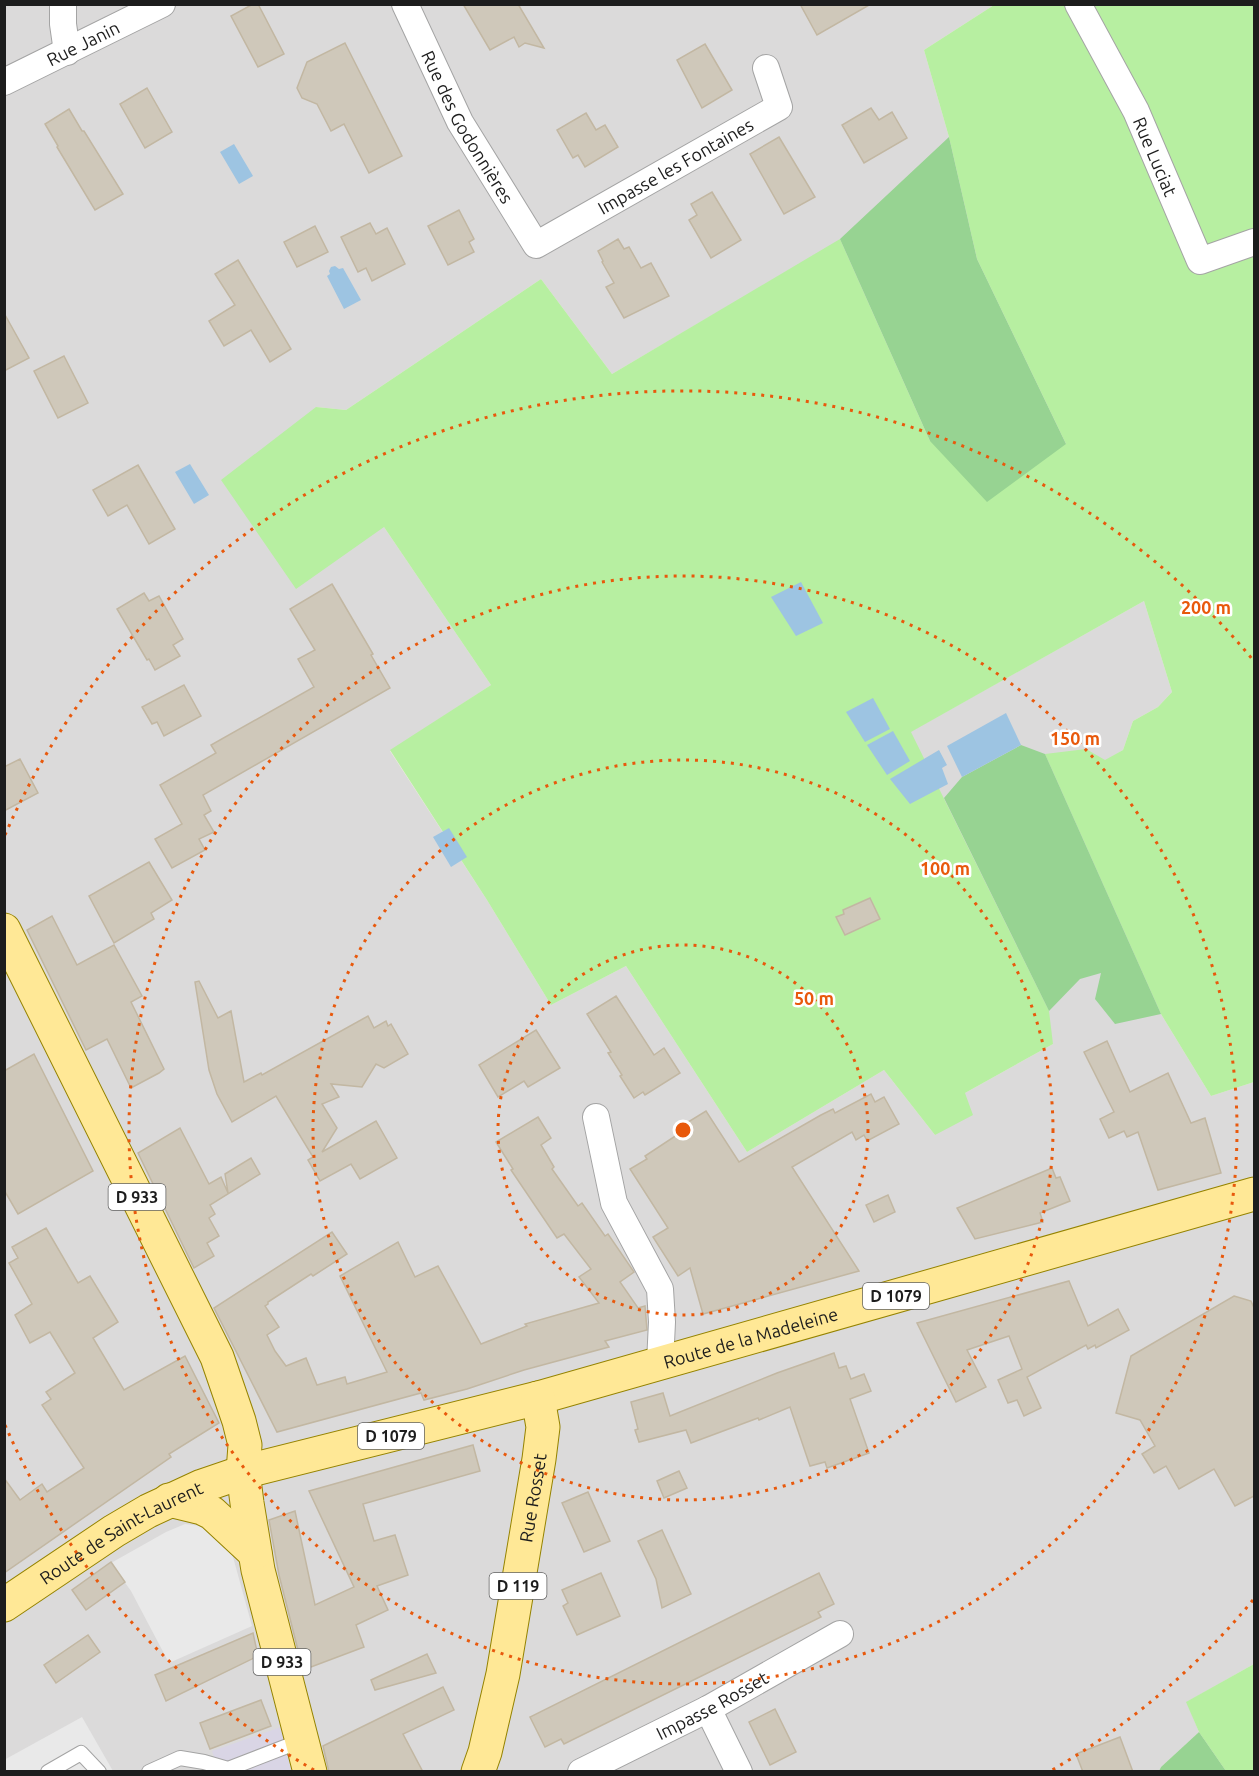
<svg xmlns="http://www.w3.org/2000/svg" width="1259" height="1776" font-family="Ubuntu,sans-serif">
	<rect width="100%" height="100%" fill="#efede1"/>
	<polygon fill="#dbdada" points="5,5 1000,5 994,5 924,50 949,137 977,259 1066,444 930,441 840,240 612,374 541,279 346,410 316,407 384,527 491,685 390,751 487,900 551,1005 626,966 747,1152 884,1070 935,1135 965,1093 1053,1044 910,732 1144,601 1172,692 1158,707 1133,721 1123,750 1105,761 1161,1014 1211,1096 1254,1082 1254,1664 1187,1702 1199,1732 1161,1767 1159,1771 5,1772"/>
	<g fill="#b7efa1">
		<polygon points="1000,4 1254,5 1254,1082 1211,1096 1161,1014 1045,754 1086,749 1105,760 1123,750 1133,721 1158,707 1172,692 1144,601 911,732 1049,1011 1053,1044 965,1093 973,1115 935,1135 884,1070 747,1152 626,966 551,1005 487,900 390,750 491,685 384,527 296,589 221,480 316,407 346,410 541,279 612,374 840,239 930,441 1066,444 977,259 949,137 924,50 994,5"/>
		<polygon points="1254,1664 1254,1771 1226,1771 1199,1732 1186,1702"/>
	</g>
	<g fill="#97d392">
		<polygon points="949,137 977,259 1066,444 987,502 930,441 840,239"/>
		<polygon points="1021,745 1045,754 1161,1014 1115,1024 1095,999 1101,973 1080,979 1049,1011 944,798 962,777"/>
		<polygon points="1199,1732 1226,1771 1159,1771 1161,1767"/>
	</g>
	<g fill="#e9e9e9">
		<polygon points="185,1524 208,1527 222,1539 233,1557 252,1626 169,1663 131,1591 111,1563 166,1532"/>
		<polygon points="82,1717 113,1771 5,1771 4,1760"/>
	</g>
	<polygon fill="#d9d5e5" points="281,1727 291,1771 219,1771 212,1751"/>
	<g fill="#9dc4e2">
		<polygon points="234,144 253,176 239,184 220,152"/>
		<polygon points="335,266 339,269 343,268 361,300 344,309 327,276 330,274 329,271 331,267"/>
		<polygon points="190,464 209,495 194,504 175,472"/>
		<polygon points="801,582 823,623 796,636 771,597"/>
		<polygon points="873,698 890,729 865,742 846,712"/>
		<polygon points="1006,713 1021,745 962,777 947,746"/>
		<polygon points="893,731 910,761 887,775 867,745"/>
		<polygon points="939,750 947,765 942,768 948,784 910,804 890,779"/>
		<polygon points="449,828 467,857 451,867 433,837"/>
	</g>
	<g fill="#cfc8ba" stroke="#c2b7a2" stroke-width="1.5">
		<polygon points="253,4 258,4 284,54 258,67 231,16"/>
		<polygon points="463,4 518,4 544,48 525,43 519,47 514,37 490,50"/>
		<polygon points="800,4 871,4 817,35"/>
		<polygon points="345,43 402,156 369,173 344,124 331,131 317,104 302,98 297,88 307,62"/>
		<polygon points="705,44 732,90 702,108 677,60"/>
		<polygon points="147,88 172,132 145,148 120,104"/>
		<polygon points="871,108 879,120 892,112 907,138 864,163 842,125"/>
		<polygon points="69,109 82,131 84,131 123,194 95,210 57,147 58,146 45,124"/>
		<polygon points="586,113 596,130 605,125 618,147 585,167 578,155 573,158 557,130"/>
		<polygon points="779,137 815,197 784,214 750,154"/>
		<polygon points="712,192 741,240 711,258 689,220 697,215 691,204"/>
		<polygon points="459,210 474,239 469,242 474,252 448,265 428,226"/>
		<polygon points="370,223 376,234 387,228 405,264 372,281 366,268 358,272 341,237"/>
		<polygon points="315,226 328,252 297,267 284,242"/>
		<polygon points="618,239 624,249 629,247 641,268 651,263 669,296 624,318 606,287 614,283 602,262 603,261 598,251"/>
		<polygon points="238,260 291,349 270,362 251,330 224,346 209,321 235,305 215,274"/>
		<polygon points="4,313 29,358 4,371"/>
		<polygon points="64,356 88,403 58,418 34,371"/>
		<polygon points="138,465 175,529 149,544 127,505 108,516 93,490"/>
		<polygon points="332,584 373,654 371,655 390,688 203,795 211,811 204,815 214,832 199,839 205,850 172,868 155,839 182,824 160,785 216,753 211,745 314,687 298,659 315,650 290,609"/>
		<polygon points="144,593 149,601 159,596 183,639 173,645 180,656 155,670 149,659 147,660 117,609"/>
		<polygon points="184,685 201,716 164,736 157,722 152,724 142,707"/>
		<polygon points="20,759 38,793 4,811 4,767"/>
		<polygon points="149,862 172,900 151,913 154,919 114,943 89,896"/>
		<polygon points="870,898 880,919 845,935 836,917 844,914 843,910"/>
		<polygon points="52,916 77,965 114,945 142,996 131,1002 164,1069 159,1073 131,1088 107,1039 86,1050 27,930"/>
		<polygon points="199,981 218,1018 231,1011 244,1082 261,1073 262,1075 368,1016 374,1028 386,1021 388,1026 391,1024 408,1054 384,1068 376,1064 362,1087 331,1084 339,1097 322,1104 337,1128 322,1152 376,1121 397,1158 360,1179 351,1164 320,1181 308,1160 313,1157 276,1096 232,1122 217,1094 209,1070 195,982"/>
		<polygon points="616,996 654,1055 664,1048 680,1073 645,1095 643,1092 634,1098 620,1076 622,1075 608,1053 611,1052 587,1014"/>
		<polygon points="536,1030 560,1068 528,1087 524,1081 498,1097 479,1065"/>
		<polygon points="1107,1041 1130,1092 1168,1073 1191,1123 1205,1118 1221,1173 1158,1190 1138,1132 1127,1137 1124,1131 1109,1138 1100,1119 1114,1112 1084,1052"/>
		<polygon points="34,1054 93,1171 18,1214 4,1190 4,1071"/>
		<polygon points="871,1094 875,1102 884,1097 899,1124 867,1141 864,1135 856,1140 852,1132 792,1167 859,1271 703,1314 690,1268 678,1276 653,1237 668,1228 630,1169 647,1159 645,1156 683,1131 680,1127 706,1111 739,1162 821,1115 833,1109 835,1113"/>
		<polygon points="538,1117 551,1138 541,1145 554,1167 552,1169 578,1206 582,1203 605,1236 608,1234 634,1272 620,1282 638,1308 645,1306 647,1330 605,1341 609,1347 524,1370 467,1389 424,1400 421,1393 277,1432 214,1308 332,1232 347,1254 313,1276 311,1274 268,1302 268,1304 265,1306 279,1327 267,1335 275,1351 286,1366 306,1358 317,1385 345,1377 347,1384 387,1372 340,1276 398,1242 415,1277 438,1266 481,1344 527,1326 525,1324 599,1303 579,1277 591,1269 564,1234 557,1238 511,1170 513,1169 496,1142"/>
		<polygon points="180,1128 209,1184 221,1177 228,1193 225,1174 251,1158 260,1174 210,1205 215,1214 209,1218 219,1236 207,1243 214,1256 194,1268 138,1153"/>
		<polygon points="1052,1168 1056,1178 1060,1177 1070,1201 1040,1213 1043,1222 975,1239 957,1208"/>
		<polygon points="888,1195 895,1212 874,1222 866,1205"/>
		<polygon points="46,1228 78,1283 90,1276 118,1322 93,1338 124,1390 185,1356 219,1423 169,1454 171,1457 4,1573 4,1478 20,1500 42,1484 47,1492 84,1468 42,1405 51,1399 46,1392 75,1373 50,1332 30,1343 15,1315 32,1304 9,1263 18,1258 12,1247"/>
		<polygon points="1069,1281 1088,1326 1118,1309 1129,1330 1096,1348 1095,1345 1088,1349 1086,1345 1027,1377 1041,1408 1024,1416 1017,1400 1008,1403 998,1380 1022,1369 1009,1336 967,1350 986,1387 956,1402 917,1323"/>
		<polygon points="1234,1296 1251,1301 1254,1308 1254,1496 1235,1506 1214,1469 1179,1489 1166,1466 1154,1473 1142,1454 1155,1446 1140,1420 1116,1413 1131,1356"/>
		<polygon points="834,1353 839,1368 846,1366 851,1379 864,1374 871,1391 850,1399 869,1453 827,1468 825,1462 810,1466 790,1407 759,1420 758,1418 691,1443 686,1430 639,1442 635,1430 638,1429 631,1402 663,1393 670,1416 777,1373"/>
		<polygon points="473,1445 480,1471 363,1504 374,1541 395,1535 408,1575 377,1586 388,1610 356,1625 364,1647 303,1670 279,1575 269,1520 295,1511 315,1605 354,1587 309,1491"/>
		<polygon points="679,1471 687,1488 664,1498 657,1481"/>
		<polygon points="588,1492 610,1541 584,1552 562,1503"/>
		<polygon points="662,1530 691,1594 662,1608 656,1579 638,1541"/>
		<polygon points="111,1562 125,1582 86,1610 72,1590"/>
		<polygon points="601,1573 620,1616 577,1635 563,1606 568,1603 562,1590"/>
		<polygon points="819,1573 834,1604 818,1612 821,1617 564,1744 561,1739 545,1747 530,1717"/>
		<polygon points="253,1633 258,1656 166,1701 155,1675"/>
		<polygon points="88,1635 100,1652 56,1683 44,1665"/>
		<polygon points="427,1654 436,1673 375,1690 371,1680"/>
		<polygon points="443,1687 454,1710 403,1734 423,1772 329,1772 323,1746"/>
		<polygon points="261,1700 271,1726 210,1749 200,1723"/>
		<polygon points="775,1709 796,1752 770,1765 749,1722"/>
		<polygon points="1120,1737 1133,1772 1083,1772 1076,1754"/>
	</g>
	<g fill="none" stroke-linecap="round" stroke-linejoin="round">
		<g stroke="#a4a4a4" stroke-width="16">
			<g id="service">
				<polyline points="48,1772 81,1753 99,1772"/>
				<polyline points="149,1772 180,1758 204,1762 228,1769 303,1740"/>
			</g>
		</g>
		<g stroke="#a4a4a4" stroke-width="28">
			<g id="minor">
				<polyline points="63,4 63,24 67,52"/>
				<path id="s1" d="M405,4L460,122L536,245L779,107L766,68"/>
				<path id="s2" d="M1078,4L1136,111L1200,261L1254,242"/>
				<path id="s3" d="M4,82L162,4"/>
				<polyline points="596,1117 614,1203 660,1289 662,1322 660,1363"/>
				<polyline points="708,1709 739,1772"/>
				<path id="s4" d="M581,1772L708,1709L840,1634"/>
			</g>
		</g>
		<g stroke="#958300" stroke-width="35">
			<g id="primary">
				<polyline points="4,930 217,1357 239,1421 245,1445 243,1472 247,1503 258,1570 310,1772"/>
				<polyline points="169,1500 202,1508 212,1513 255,1553"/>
				<path id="s5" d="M4,1605L114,1531L148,1511L202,1486L243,1472L538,1398L1254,1194"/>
				<path id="s6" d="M478,1772L485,1752L503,1674L539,1459L543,1427L538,1398"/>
			</g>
		</g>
		<use href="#service" stroke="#fff" stroke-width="14"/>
		<use href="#minor" stroke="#fff" stroke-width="26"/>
		<use href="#primary" stroke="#ffe896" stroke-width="33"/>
	</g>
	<g fill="none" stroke="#e8590c" stroke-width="3" stroke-dasharray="3 6">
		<circle cx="683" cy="1130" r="185"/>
		<circle cx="683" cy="1130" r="370"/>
		<circle cx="683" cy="1130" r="554"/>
		<path d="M1253 1600A739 739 0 0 1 1052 1770M314 1770A739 739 0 0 1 5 1425M5 835A739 739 0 0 1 1253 660"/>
	</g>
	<g text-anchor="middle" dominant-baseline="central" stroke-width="5" stroke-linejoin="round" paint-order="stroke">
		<g fill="#fff" stroke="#616161" stroke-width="1.5">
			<rect x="108.5" y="1184" width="57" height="26" rx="4.5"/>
			<rect x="863" y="1283" width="66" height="26" rx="4.5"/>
			<rect x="358" y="1423" width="66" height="26" rx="4.5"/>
			<rect x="489.5" y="1573" width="57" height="26" rx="4.5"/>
			<rect x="253.5" y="1649" width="57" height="26" rx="4.5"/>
		</g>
		<g font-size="16" font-weight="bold" fill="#1d1d1d">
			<text x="137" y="1197">D 933</text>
			<text x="896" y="1296">D 1079</text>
			<text x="391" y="1436">D 1079</text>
			<text x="518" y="1586">D 119</text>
			<text x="282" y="1662">D 933</text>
		</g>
		<g font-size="18" fill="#1d1d1d" stroke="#fff">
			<text stroke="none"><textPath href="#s3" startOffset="88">Rue Janin</textPath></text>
			<text stroke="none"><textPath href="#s1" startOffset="138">Rue des Godonnières</textPath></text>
			<text stroke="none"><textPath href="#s2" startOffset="171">Rue Luciat</textPath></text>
			<text stroke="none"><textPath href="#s1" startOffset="435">Impasse les Fontaines</textPath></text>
			<text stroke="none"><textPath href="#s5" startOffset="800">Route de la Madeleine</textPath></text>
			<text stroke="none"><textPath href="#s6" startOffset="280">Rue Rosset</textPath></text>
			<text stroke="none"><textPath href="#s5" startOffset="138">Route de Saint-Laurent</textPath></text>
			<text stroke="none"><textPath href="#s4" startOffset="147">Impasse Rosset</textPath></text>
		</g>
	</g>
	<circle cx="683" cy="1130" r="9" fill="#e8590c" stroke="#fff" stroke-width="3"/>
	<g font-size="18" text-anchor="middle" font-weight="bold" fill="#e8590c" stroke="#fff" stroke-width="5" stroke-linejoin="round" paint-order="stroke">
		<text x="1206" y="614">200 m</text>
		<text x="1075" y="745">150 m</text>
		<text x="945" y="875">100 m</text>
		<text x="814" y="1005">50 m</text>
	</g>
	<rect width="1259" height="1776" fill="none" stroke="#1d1d1d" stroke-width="12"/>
</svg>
